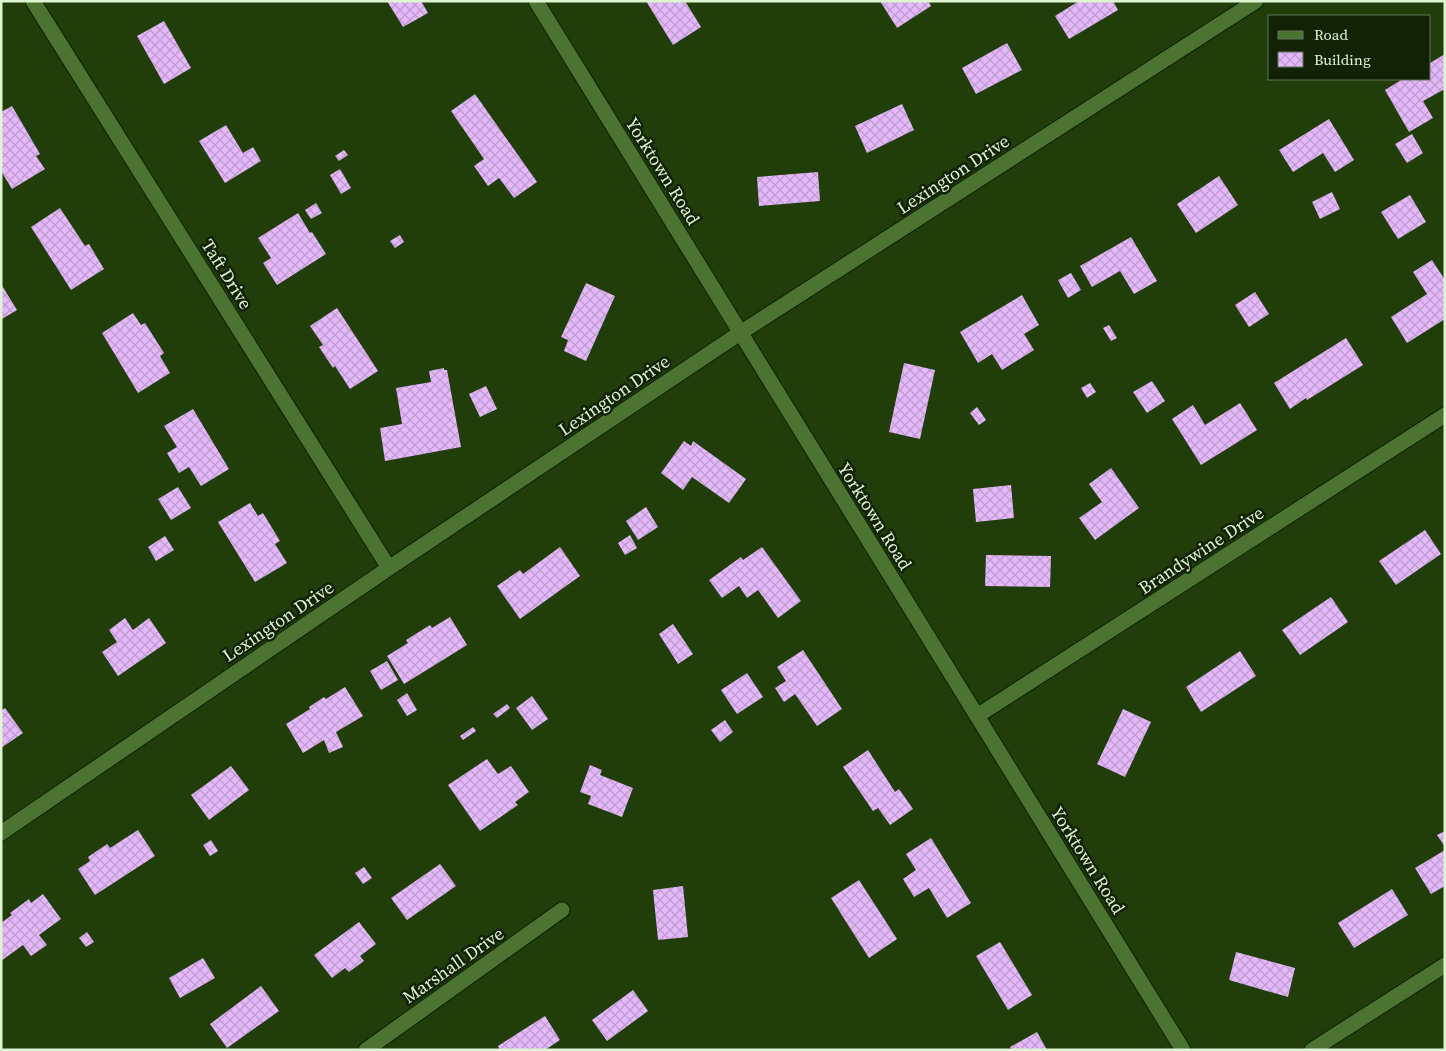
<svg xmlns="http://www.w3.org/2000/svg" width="1446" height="1051" font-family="'Source Serif 4',serif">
	<defs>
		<pattern id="building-cross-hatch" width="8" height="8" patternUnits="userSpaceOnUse" patternTransform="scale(1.25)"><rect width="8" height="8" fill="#e5b7fb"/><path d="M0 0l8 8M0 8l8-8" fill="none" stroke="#bc9ccc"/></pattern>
	</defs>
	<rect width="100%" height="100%" fill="#213e0a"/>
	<g fill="url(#building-cross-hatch)">
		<polygon points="387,1 421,1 428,13 403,27"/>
		<polygon points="646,1 685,1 701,27 673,45"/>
		<polygon points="880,1 928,1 931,6 897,28"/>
		<polygon points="1079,1 1113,1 1118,10 1069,39 1055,16"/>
		<polygon points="164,21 191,68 164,84 137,36"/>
		<polygon points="1007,43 1022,70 976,94 962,68"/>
		<polygon points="1445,54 1445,89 1423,101 1433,118 1409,132 1385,90 1401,80 1400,79 1430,79 1430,63"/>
		<polygon points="475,94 537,182 514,198 499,178 488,186 474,166 484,159 451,111"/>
		<polygon points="902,104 914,130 867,153 855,126"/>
		<polygon points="12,106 40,154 36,156 45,169 12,189 1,171 1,112"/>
		<polygon points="1329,119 1354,160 1335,172 1323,153 1293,172 1279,150"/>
		<polygon points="226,125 243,153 253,147 261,161 225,183 199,141"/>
		<polygon points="1412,134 1423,153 1407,163 1395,144"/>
		<polygon points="344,150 348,155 339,161 335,156"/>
		<polygon points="340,169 351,188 341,194 330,175"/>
		<polygon points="818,172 820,201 759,206 757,177"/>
		<polygon points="1219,176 1238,205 1196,233 1177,204"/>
		<polygon points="1332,192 1340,209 1320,219 1312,202"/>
		<polygon points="1410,195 1426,222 1398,239 1381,212"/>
		<polygon points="316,203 322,213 311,219 305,210"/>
		<polygon points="60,208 85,246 89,244 104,269 71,290 31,227"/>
		<polygon points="298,213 310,233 312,232 326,254 277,285 263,263 271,258 258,238"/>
		<polygon points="400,235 404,242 395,248 390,241"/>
		<polygon points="1131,237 1157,281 1134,294 1120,271 1092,287 1080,266"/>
		<polygon points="1432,260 1445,280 1445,319 1407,343 1391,317 1427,294 1413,272"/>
		<polygon points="1071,273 1081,290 1068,298 1058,280"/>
		<polygon points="586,283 615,296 586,361 564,351 568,340 561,337"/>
		<polygon points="1,284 17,310 2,319 1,318"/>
		<polygon points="1255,292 1269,314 1249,327 1235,305"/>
		<polygon points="1022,295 1039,325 1024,334 1034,350 1002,370 992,354 978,363 960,332"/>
		<polygon points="337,308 378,371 350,389 335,366 333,368 319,347 323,345 310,326"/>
		<polygon points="133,313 141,325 145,323 164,353 160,356 170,373 138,393 102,333"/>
		<polygon points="1109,325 1117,338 1111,341 1103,328"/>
		<polygon points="1346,338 1363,365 1307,400 1306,398 1290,409 1274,383"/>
		<polygon points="904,363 935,370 920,439 889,432"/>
		<polygon points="444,368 444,370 447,370 461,447 385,461 380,428 402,424 396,388 431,382 429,371"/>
		<polygon points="1152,381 1165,401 1147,413 1133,392"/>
		<polygon points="1090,383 1096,392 1087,398 1081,388"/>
		<polygon points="486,386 497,409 480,417 469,394"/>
		<polygon points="1240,403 1257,430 1201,465 1172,419 1193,405 1205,425"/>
		<polygon points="977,407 986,420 979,425 970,413"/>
		<polygon points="193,409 229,469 201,486 189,467 179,473 167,453 177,447 164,426"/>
		<polygon points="684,441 691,446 693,441 746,479 729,503 692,477 683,490 661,473"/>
		<polygon points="1111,468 1139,508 1095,540 1079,518 1102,502 1089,484"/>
		<polygon points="1011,485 1014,518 976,522 973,489"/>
		<polygon points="178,487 191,508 171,520 158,499"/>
		<polygon points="250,503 258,516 263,513 280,541 275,544 287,563 255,582 218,522"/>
		<polygon points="646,507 658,527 638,540 626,521"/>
		<polygon points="1425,530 1441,554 1396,585 1379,561"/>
		<polygon points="630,535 637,548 625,555 618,543"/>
		<polygon points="165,536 174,550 156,561 148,547"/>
		<polygon points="560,547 580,576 520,619 497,586 520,570 523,574"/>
		<polygon points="762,547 801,601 778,618 758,590 747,598 739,586 722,598 709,580 741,557 743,560"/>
		<polygon points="986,555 1051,556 1050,587 985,586"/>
		<polygon points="1331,597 1348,622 1300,655 1282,630"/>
		<polygon points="450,617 467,645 404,684 387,656 408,643 406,640 430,625 432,628"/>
		<polygon points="125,618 133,630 149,618 166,643 118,676 102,652 117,642 109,630"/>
		<polygon points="673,624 693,654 678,664 659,634"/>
		<polygon points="803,650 842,709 817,726 795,694 784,702 775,688 786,681 777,667"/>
		<polygon points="1240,651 1256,676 1201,712 1186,687"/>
		<polygon points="387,661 398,680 381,690 370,671"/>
		<polygon points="747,673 763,697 737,714 721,690"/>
		<polygon points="345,687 363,716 336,732 343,747 329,753 324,740 303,753 286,724 310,709 309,707 324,697 326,699"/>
		<polygon points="407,693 417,710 407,716 397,700"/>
		<polygon points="532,696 548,719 532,730 516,708"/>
		<polygon points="507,704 510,708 497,718 493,714"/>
		<polygon points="5,708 23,733 1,748 1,711"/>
		<polygon points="1123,709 1151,722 1125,777 1097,764"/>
		<polygon points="725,720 733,732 720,742 711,730"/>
		<polygon points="473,727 476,731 463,740 460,736"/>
		<polygon points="868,750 895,792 899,789 913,809 890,825 878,808 873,811 843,767"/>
		<polygon points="487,759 498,774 511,766 529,792 515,802 518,805 480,831 448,785"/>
		<polygon points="590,765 602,770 600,775 633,788 622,817 588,804 591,796 580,792"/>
		<polygon points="231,766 249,790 209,820 191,795"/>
		<polygon points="138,830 155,856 95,895 78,869 90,861 88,857 107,844 110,848"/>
		<polygon points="1445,831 1445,847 1437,835"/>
		<polygon points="931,838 971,903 947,918 929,888 914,897 903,879 916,870 906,854"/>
		<polygon points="211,840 218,851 210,856 203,845"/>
		<polygon points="1445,850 1445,886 1431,894 1415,868"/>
		<polygon points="440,864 456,886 407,920 391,898"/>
		<polygon points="364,867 372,878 363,884 355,873"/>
		<polygon points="859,880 897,939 869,958 831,898"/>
		<polygon points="683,886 688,937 658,940 653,890"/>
		<polygon points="1392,889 1408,915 1354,948 1338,923"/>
		<polygon points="43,894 61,919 39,935 47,945 31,956 23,945 1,961 1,923 12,915 10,913 29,899 31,903"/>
		<polygon points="359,922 376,944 360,956 364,961 349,972 345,968 332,978 314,955"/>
		<polygon points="87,932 94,942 86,947 79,938"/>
		<polygon points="1000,942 1032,995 1008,1010 976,956"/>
		<polygon points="1236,952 1295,968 1288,997 1229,980"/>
		<polygon points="203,958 215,978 180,998 169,978"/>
		<polygon points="261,986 279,1011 227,1048 210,1024"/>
		<polygon points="633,990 648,1011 607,1041 592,1020"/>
		<polygon points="545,1016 560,1040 545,1050 500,1050 498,1046"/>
		<polygon points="1037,1032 1047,1050 1012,1050 1010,1047"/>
	</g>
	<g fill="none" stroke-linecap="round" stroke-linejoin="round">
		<g stroke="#0e2201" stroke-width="17">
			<g id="minor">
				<polyline points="33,1 389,568"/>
				<polyline points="536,1 1183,1050"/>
				<polyline points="977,716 1445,415"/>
				<polyline points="1,833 389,568 740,333 1256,1"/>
				<polyline points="366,1050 562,910"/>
				<polyline points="1312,1050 1445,965"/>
			</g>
		</g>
		<use href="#minor" stroke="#4b7331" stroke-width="15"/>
	</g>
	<g text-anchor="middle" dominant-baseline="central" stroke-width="5" stroke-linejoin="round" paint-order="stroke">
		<g font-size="18" fill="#def5d2" stroke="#112206">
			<text transform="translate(663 171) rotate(58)">Yorktown Road</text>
			<text transform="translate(953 174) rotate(-33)">Lexington Drive</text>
			<text transform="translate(227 274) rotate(58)">Taft Drive</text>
			<text transform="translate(614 395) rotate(-34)">Lexington Drive</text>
			<text transform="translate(875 516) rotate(58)">Yorktown Road</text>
			<text transform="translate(1201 550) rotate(-33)">Brandywine Drive</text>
			<text transform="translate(278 621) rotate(-34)">Lexington Drive</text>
			<text transform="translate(1088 860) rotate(58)">Yorktown Road</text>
			<text transform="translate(453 965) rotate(-35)">Marshall Drive</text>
		</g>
	</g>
	<rect width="1446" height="1051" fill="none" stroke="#def5d2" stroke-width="5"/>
	<rect x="1268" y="15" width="162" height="65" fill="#112206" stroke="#637658"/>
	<rect x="1278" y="31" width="25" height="8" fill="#4b7331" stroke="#637658"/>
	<text x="1314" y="40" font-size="15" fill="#def5d2">Road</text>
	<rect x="1278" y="52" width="25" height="15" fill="url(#building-cross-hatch)" stroke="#637658"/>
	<text x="1314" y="65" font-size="15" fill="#def5d2">Building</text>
</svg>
